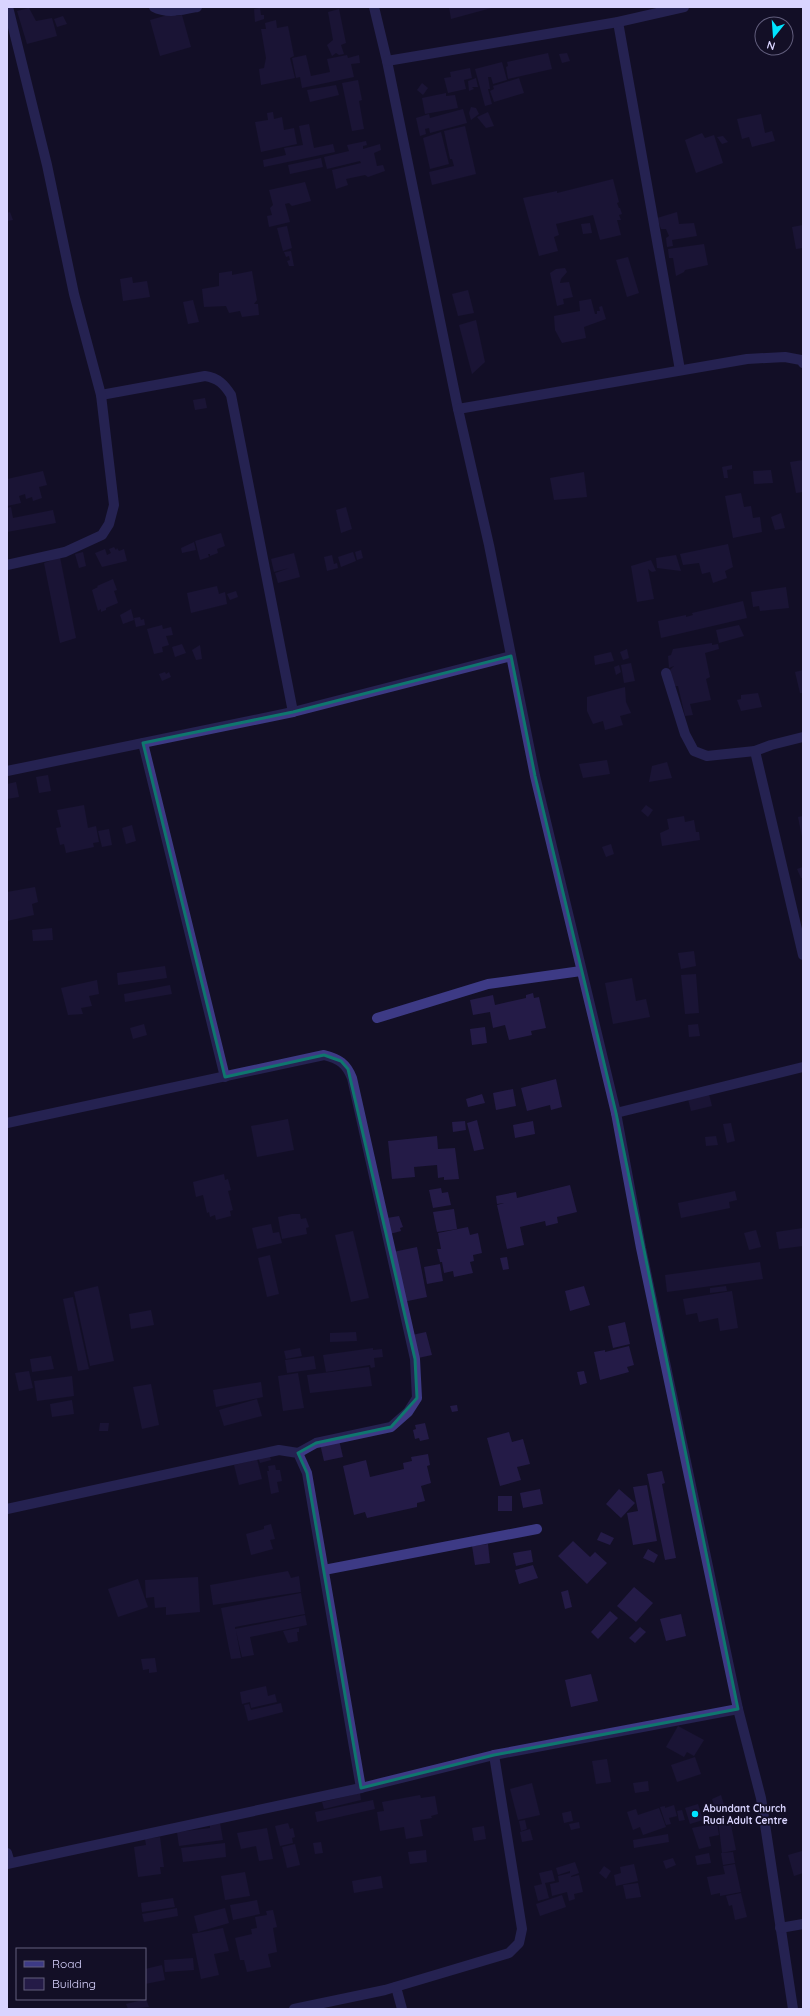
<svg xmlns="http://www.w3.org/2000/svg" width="810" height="2016" font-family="Quicksand,sans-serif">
	<rect width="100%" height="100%" fill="#130f26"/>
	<g fill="#241b47">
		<polygon points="449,7 495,7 451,19"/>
		<polygon points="29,8 36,21 52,18 57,36 27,44 17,11"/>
		<polygon points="260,8 261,15 264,15 264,19 255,22 254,9"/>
		<polygon points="339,9 346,43 341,45 344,54 339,55 336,53 332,56 327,45 333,40 328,12"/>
		<polygon points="175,13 176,16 182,15 191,47 160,56 150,20"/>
		<polygon points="63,16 67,24 57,27 54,19"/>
		<polygon points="276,20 277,28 288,26 294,56 290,58 295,78 261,85 259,69 264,68 266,58 261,29 266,29 265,23"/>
		<polygon points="548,53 552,69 508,79 506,67 508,66 507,62"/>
		<polygon points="567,53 570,61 562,63 559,54"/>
		<polygon points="306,55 311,76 330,72 327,59 347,55 348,58 359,55 360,63 351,64 354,77 302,88 300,77 296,78 292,58"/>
		<polygon points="502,62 507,80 493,84 491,77 488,77 490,89 488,89 492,104 485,106 475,69"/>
		<polygon points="470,68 472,78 464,80 466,89 448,93 444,78 451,77 450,72"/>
		<polygon points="476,78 478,87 472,87 474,89 469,91 468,81"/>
		<polygon points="519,78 524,93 494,102 490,91 494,89 493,86"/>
		<polygon points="358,80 362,100 359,101 364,129 352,131 342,83"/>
		<polygon points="422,83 428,88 423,95 417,90"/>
		<polygon points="336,85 339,95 310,102 307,90"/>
		<polygon points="446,93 446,96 455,95 458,108 425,114 422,98"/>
		<polygon points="471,107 476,108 479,114 471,120 469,113"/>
		<polygon points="463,109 467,123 430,133 429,128 425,129 426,134 420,136 416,118 429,114 430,118"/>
		<polygon points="273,112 274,119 282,117 284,130 294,128 297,144 261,152 255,122 268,120 267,113"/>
		<polygon points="488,112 494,126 486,128 477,117"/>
		<polygon points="761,114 765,133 772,131 775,141 752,147 749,137 742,139 737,119"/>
		<polygon points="309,124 314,148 333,144 335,152 264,167 263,160 286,155 284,148 303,145 299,126"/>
		<polygon points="465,126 476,174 432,185 429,172 454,166 452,159 450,159 444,131"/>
		<polygon points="441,132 449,164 430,169 423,138"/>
		<polygon points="702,133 705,138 714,135 723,163 696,173 685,140"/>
		<polygon points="723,136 728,142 722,144 717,137"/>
		<polygon points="366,141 367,145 363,146 363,149 380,144 381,150 374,153 377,166 383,165 385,171 368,177 365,175 346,179 348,185 336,189 332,170 361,163 360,161 327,169 324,157 349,151 347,145"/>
		<polygon points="321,158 323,167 290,174 288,165"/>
		<polygon points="613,179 619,202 617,203 619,208 620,208 622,214 619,215 621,220 617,220 621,235 600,240 593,215 556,224 559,235 554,237 558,251 539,256 523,198 557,191 557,193"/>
		<polygon points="305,182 311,201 292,206 289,203 285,204 290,222 269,227 267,216 272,215 270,208 273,205 269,190"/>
		<polygon points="10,212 13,220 7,221 7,213"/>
		<polygon points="677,212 679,224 694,223 697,236 672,240 673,246 667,247 666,238 669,236 666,229 661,229 657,218"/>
		<polygon points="590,223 592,233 583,234 581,224"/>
		<polygon points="803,225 803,248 796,249 792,227"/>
		<polygon points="287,226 292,248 283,251 277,228"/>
		<polygon points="704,244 708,265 685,270 684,272 676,276 673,258 669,258 668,249"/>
		<polygon points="291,251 294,266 289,266 287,261 290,260 289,256 286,257 284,252"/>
		<polygon points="628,257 639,293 627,297 616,260"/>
		<polygon points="565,268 567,272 561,279 560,283 569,282 573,297 563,299 564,304 557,306 550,273 556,269"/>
		<polygon points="232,271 232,275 252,271 257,300 254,304 258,304 259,315 242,317 240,311 229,313 226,306 204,307 202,289 219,286 219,273"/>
		<polygon points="132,277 133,283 147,281 150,297 123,301 120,279"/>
		<polygon points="468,290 474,313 458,316 452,294"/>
		<polygon points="591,299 595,314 597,314 597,311 600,311 599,307 602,306 606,319 584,327 586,338 562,343 555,330 554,316 580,311 579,301"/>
		<polygon points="193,300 199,322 188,324 183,302"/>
		<polygon points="476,320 485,362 472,374 459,325"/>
		<polygon points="205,398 207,408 195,410 193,400"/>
		<polygon points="803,460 803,492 796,493 790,462"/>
		<polygon points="732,465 732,469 727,470 728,478 724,478 722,467"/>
		<polygon points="771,470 773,483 754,484 753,471"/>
		<polygon points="43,471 47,485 39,487 42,498 33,501 32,497 26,499 25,494 19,496 21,503 7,506 7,479"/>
		<polygon points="584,472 587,497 554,500 550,478"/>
		<polygon points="741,493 744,507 751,506 753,518 760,517 762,532 733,538 725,496"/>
		<polygon points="11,507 13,518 53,510 56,523 7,532 7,508"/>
		<polygon points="346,507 352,529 341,533 336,510"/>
		<polygon points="781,513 785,528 775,530 771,517"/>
		<polygon points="221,533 225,546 217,549 218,553 210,556 210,554 208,554 209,557 200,560 195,541"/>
		<polygon points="194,542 196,550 182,553 181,548"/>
		<polygon points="728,544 733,567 725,571 727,578 713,583 710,572 702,574 699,563 683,565 680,554"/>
		<polygon points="114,547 116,550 117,548 119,551 124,549 127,561 102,567 95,553 105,549 107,555 111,553 109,549"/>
		<polygon points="361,550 363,558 357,560 355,552"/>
		<polygon points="83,552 86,566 79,568 75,554"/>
		<polygon points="353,552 356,561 341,567 338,557"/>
		<polygon points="294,553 300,577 278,583 275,573 289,568 274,572 271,559"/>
		<polygon points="332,555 334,564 337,563 338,568 327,571 324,557"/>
		<polygon points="676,555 681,571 657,568 656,558"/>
		<polygon points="60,557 76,638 60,643 44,563"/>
		<polygon points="651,560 656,571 652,572 648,569 654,599 637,602 631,566"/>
		<polygon points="113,579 117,590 114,591 118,603 106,608 106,610 101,612 101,609 98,611 92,590 98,587 97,586"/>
		<polygon points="217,586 219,594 225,592 227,604 191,613 187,593"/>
		<polygon points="786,587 789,608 760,611 759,606 753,607 751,592"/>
		<polygon points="236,591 238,597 230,600 227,594"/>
		<polygon points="743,601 747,618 661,638 658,621 686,615 686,617 693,615 692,613"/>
		<polygon points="131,609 134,620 123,624 120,615"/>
		<polygon points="140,617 141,620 144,619 145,625 136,627 134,618"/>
		<polygon points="162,625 163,629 171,627 173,635 166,636 169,645 162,647 163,652 154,654 147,629"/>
		<polygon points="739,625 744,636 719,643 716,630"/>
		<polygon points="712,643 712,645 718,644 719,649 705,653 710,677 706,679 711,700 690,704 693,715 685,716 678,686 673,686 670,670 674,666 669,668 668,656 671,655 673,649"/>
		<polygon points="182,644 186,653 175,657 172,647"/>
		<polygon points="200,645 202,659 196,660 192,650"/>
		<polygon points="627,649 629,658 623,660 620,652"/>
		<polygon points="611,652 614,661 595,665 594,656"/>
		<polygon points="631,663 635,681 624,683 621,665"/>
		<polygon points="619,665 621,672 616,675 614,667"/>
		<polygon points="803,670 803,693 800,693 795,672"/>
		<polygon points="165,672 166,674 169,672 171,677 162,681 159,674"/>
		<polygon points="625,687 626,702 631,713 620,716 623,725 605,730 603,721 593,724 587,711 587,697"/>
		<polygon points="758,693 762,707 741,711 737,700 741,699 741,695"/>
		<polygon points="607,760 610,774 583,778 579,764"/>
		<polygon points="667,762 672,778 649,782 652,766"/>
		<polygon points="48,775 51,791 39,793 36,777"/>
		<polygon points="16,782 19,797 7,799 7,784"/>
		<polygon points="84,805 88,828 96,826 99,842 93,843 94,847 66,853 64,844 60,845 56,828 61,827 57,810"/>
		<polygon points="646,805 653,810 648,817 641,811"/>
		<polygon points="684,816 685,822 694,820 696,832 699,832 700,840 662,846 660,833 669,829 667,819"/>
		<polygon points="803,816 803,837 802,837 798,817"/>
		<polygon points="132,825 136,841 126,844 122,828"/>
		<polygon points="109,829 112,845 102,847 98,831"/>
		<polygon points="611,844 614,854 606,857 602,847"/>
		<polygon points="803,867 803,878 801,878 797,869"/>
		<polygon points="35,887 38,902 32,904 34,915 7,921 7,892"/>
		<polygon points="52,928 53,940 33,941 32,930"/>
		<polygon points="694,951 696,966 681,969 678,953"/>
		<polygon points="165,966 167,978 118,985 117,973"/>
		<polygon points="696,974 699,1013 685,1014 681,975"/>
		<polygon points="632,978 636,1001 646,999 650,1017 613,1024 605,983"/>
		<polygon points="97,980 99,994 89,996 92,1006 81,1008 83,1014 68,1015 61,988"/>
		<polygon points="170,985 172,994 125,1002 124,994"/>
		<polygon points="533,993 534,998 539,997 546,1028 531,1031 532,1035 509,1040 505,1025 493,1028 490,1012 473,1015 470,1000 493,995 495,1005 526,998 526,995"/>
		<polygon points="144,1024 147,1035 133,1039 130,1028"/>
		<polygon points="698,1024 700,1036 689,1037 688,1025"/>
		<polygon points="485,1027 487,1043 472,1045 470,1029"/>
		<polygon points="556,1079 562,1107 551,1110 550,1105 527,1111 521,1088"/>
		<polygon points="513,1089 516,1106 496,1110 493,1093"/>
		<polygon points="482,1094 485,1103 468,1107 466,1099"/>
		<polygon points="709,1094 712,1106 691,1111 688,1099"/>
		<polygon points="288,1119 294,1150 257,1157 251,1126"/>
		<polygon points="477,1120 484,1149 474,1151 467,1123"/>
		<polygon points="465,1121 466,1130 453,1132 452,1122"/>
		<polygon points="533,1121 535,1134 515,1138 513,1125"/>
		<polygon points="731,1123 735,1141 727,1143 723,1124"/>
		<polygon points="437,1136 438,1149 455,1148 459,1179 444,1180 444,1177 438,1178 437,1165 414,1167 415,1177 392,1179 388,1141"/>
		<polygon points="716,1136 718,1145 706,1146 705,1137"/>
		<polygon points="224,1174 225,1180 228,1179 231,1190 228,1191 233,1210 230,1211 231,1216 216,1220 215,1215 210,1217 209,1212 207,1213 203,1195 196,1197 193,1182"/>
		<polygon points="570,1185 577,1212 557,1217 558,1223 546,1226 545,1221 520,1227 524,1245 507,1249 497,1205 504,1203 497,1204 496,1196 516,1192 517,1198"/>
		<polygon points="441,1188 442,1193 448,1192 451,1205 433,1208 429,1190"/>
		<polygon points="735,1191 737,1200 729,1202 730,1208 681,1218 678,1203"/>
		<polygon points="454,1209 457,1229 437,1232 433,1212"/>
		<polygon points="292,1214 300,1214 301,1219 306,1218 309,1227 306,1228 307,1234 282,1239 278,1217"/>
		<polygon points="399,1216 403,1227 400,1228 401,1231 390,1234 387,1218"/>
		<polygon points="271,1224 273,1233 279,1232 282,1243 257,1249 252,1228"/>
		<polygon points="468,1227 470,1235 478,1233 482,1253 473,1255 474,1261 470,1262 473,1273 454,1277 453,1271 444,1273 442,1262 440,1262 437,1249 441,1249 438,1233"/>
		<polygon points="803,1228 803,1246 779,1249 776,1232"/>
		<polygon points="756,1230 761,1247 749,1250 744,1233"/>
		<polygon points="353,1231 369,1298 351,1302 335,1235"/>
		<polygon points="417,1247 427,1297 403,1302 393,1252"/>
		<polygon points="270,1255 279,1294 267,1297 258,1258"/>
		<polygon points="507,1257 509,1269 503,1270 500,1258"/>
		<polygon points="760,1262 763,1279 667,1292 665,1275"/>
		<polygon points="440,1264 443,1281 427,1284 424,1267"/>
		<polygon points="98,1286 114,1361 90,1366 74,1292"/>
		<polygon points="584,1286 590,1305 570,1311 565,1291"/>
		<polygon points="726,1286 727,1291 710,1293 710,1288"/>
		<polygon points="732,1291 738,1328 720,1331 718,1318 699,1322 697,1313 686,1315 683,1299"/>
		<polygon points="73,1297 89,1369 78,1371 63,1299"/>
		<polygon points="151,1310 154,1325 131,1329 129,1314"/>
		<polygon points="625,1322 630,1344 613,1348 608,1326"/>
		<polygon points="356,1332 357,1341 330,1342 330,1333"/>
		<polygon points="426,1332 432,1355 418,1358 412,1335"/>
		<polygon points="629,1346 634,1365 627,1367 629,1372 600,1380 594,1352 605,1350 605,1352"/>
		<polygon points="300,1348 302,1356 286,1359 284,1351"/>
		<polygon points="373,1348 373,1350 382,1349 383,1357 374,1358 375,1367 371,1368 370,1365 326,1372 323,1355"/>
		<polygon points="51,1356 54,1369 32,1372 30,1359"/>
		<polygon points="314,1356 316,1369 287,1373 285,1360"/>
		<polygon points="369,1367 372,1386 310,1393 307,1375"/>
		<polygon points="29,1371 33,1388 19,1391 15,1373"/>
		<polygon points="584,1371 587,1383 580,1385 577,1372"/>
		<polygon points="298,1373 304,1408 283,1411 278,1376"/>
		<polygon points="72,1376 74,1396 37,1401 34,1381"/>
		<polygon points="261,1382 263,1397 216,1407 213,1390"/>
		<polygon points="151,1384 159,1425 142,1429 133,1387"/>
		<polygon points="257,1399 262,1416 224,1426 219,1410"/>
		<polygon points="72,1400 74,1414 52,1417 50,1404"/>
		<polygon points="457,1405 458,1411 452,1412 450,1406"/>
		<polygon points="100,1423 109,1423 108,1431 99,1431"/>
		<polygon points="425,1423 429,1439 420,1441 419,1438 415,1439 413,1430 416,1429 415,1425"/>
		<polygon points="509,1432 512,1442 523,1439 530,1464 517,1467 521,1480 500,1486 487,1438"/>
		<polygon points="339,1440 343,1457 324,1461 320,1444"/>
		<polygon points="269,1453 271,1460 260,1463 258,1457"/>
		<polygon points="428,1454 430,1465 427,1466 431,1483 421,1486 425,1501 417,1503 417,1507 367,1518 365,1512 354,1515 343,1466 366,1460 370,1477 404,1469 403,1463 412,1461 411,1457"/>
		<polygon points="257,1459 262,1479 239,1485 234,1465"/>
		<polygon points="275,1465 276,1470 280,1470 282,1481 277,1482 279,1492 271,1494 267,1471 269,1471 268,1466"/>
		<polygon points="662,1471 665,1483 662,1484 676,1558 665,1560 647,1474"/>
		<polygon points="647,1485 657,1541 633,1545 627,1513 638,1511 633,1487"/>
		<polygon points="540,1489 543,1504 523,1508 520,1493"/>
		<polygon points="619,1489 635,1503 621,1518 606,1504"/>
		<rect x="498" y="1496" width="14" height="15"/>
		<polygon points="271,1524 275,1539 270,1540 273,1549 251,1555 246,1534 264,1529 264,1526"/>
		<polygon points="601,1532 614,1538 610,1545 597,1540"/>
		<polygon points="573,1541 590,1557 595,1552 607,1563 587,1584 558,1556"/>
		<polygon points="488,1544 490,1563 475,1565 472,1546"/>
		<polygon points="648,1549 658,1555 654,1563 643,1558"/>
		<polygon points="531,1550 533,1562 516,1566 513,1553"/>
		<polygon points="533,1565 538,1578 519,1584 515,1570"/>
		<polygon points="288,1571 291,1578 299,1576 301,1592 213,1605 210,1585"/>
		<polygon points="198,1577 200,1612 166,1615 166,1607 155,1608 154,1597 146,1598 145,1580"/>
		<polygon points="138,1579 148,1607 118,1617 108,1589"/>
		<polygon points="634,1587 653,1603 636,1622 617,1606"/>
		<polygon points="568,1590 572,1607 565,1609 561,1592"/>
		<polygon points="301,1593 305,1614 235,1627 235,1629 305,1615 307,1625 250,1637 254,1655 242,1657 236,1631 241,1658 231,1659 221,1608"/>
		<polygon points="610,1611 618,1618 598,1639 591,1632"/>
		<polygon points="681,1614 686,1636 666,1641 660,1619"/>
		<polygon points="640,1627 646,1632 635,1643 629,1638"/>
		<polygon points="299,1628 299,1632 297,1632 298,1641 288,1643 283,1631"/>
		<polygon points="155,1658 157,1672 149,1673 149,1669 143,1670 141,1659"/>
		<polygon points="591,1674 598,1701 571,1707 565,1680"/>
		<polygon points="266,1686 268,1696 275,1694 277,1702 251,1708 250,1702 242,1704 240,1692"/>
		<polygon points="281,1703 283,1712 248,1721 244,1705 249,1704 251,1710"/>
		<polygon points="678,1726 704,1740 694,1756 687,1752 684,1757 666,1747"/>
		<polygon points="695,1757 701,1774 677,1782 671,1765"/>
		<polygon points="607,1759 611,1782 596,1784 592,1761"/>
		<polygon points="648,1781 649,1791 635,1793 633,1783"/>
		<polygon points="532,1783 540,1815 518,1820 510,1789"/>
		<polygon points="360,1793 361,1800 324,1809 322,1802"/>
		<polygon points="420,1795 421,1798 435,1796 438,1814 431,1816 432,1818 420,1820 423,1836 406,1839 404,1827 380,1831 377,1812 384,1811 382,1802"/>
		<polygon points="721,1795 725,1808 716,1811 712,1799"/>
		<polygon points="373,1800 375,1809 317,1822 315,1812"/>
		<polygon points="698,1804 703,1820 690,1824 685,1808"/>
		<polygon points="674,1805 677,1816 669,1818 671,1824 666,1825 660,1807 665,1806 665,1808"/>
		<polygon points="659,1808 666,1827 643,1835 640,1827 633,1830 627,1812 636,1809 638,1815"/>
		<polygon points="682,1810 685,1820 679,1821 677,1811"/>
		<polygon points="571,1811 573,1821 564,1823 562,1813"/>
		<polygon points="724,1819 726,1826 731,1825 736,1850 722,1853 718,1820"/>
		<polygon points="525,1820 527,1829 521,1831 519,1821"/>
		<polygon points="579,1822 580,1828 571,1830 569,1824"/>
		<polygon points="220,1823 223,1840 179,1846 177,1832 210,1828 210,1825"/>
		<polygon points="288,1823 290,1829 293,1828 295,1837 292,1838 293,1843 280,1846 275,1826"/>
		<polygon points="717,1823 719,1835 709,1837 711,1846 699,1849 692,1828"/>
		<polygon points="484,1826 486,1839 474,1841 472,1828"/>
		<polygon points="267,1828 273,1859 259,1861 256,1846 241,1849 237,1833"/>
		<polygon points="530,1829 533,1840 522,1842 520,1832"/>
		<polygon points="668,1834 669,1842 634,1848 633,1840"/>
		<polygon points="160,1837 164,1867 160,1867 161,1874 138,1877 134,1847 146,1845 145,1839"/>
		<polygon points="321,1842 323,1853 315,1854 313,1843"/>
		<polygon points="225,1843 226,1857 183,1862 181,1848"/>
		<polygon points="295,1844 300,1865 287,1868 282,1847"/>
		<polygon points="426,1850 427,1862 410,1864 408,1852"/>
		<polygon points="802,1851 803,1873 794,1876 788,1855"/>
		<polygon points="733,1852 735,1863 723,1865 721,1853"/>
		<polygon points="709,1853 711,1863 697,1865 695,1856"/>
		<polygon points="673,1858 676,1865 666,1869 663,1861"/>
		<polygon points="575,1862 579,1873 571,1876 571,1877 579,1875 583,1892 574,1894 575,1899 569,1901 567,1892 552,1896 550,1884 559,1882 558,1876 570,1873 570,1871 558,1875 556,1868"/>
		<polygon points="634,1864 638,1881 616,1886 614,1875 621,1873 620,1867"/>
		<polygon points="735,1864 741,1892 720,1896 720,1893 711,1895 707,1877 725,1874 723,1866"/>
		<polygon points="604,1866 611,1871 606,1879 599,1873"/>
		<polygon points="552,1870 555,1881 545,1883 549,1898 538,1901 534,1886 542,1884 539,1873"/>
		<polygon points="245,1872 250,1896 225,1900 221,1876"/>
		<polygon points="381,1876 383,1888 354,1893 352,1881"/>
		<polygon points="638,1883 641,1897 626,1899 623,1885"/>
		<polygon points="741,1893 747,1917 735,1920 732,1905 729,1906 726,1896"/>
		<polygon points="562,1895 566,1907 540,1916 536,1904"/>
		<polygon points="173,1898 175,1907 142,1912 141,1903"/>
		<polygon points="257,1900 260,1914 233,1920 230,1905"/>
		<polygon points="177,1908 178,1916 144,1922 142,1914"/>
		<polygon points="225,1908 229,1923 198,1932 194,1916"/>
		<polygon points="273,1910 277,1927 273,1928 277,1952 268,1954 271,1967 247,1972 244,1960 240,1960 235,1938 252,1934 251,1929 257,1928 255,1917 267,1915 266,1911"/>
		<polygon points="223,1928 229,1951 214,1954 219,1975 201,1979 192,1934"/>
		<polygon points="193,1958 194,1970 165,1972 164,1960"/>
		<polygon points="162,1965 165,1980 145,1984 145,1969"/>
		<polygon points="146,1999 149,2007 128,2009 126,2004"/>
	</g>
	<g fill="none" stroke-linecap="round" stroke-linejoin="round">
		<g stroke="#3d3a85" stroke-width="10">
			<path d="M154,7C167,14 183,10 197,7"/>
			<polyline points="374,7 387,61 458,409 489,545 535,776 616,1113 641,1248 738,1709 761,1798 793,2009"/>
			<polyline points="618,22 680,370"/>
			<polyline points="387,61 618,22 684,7"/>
			<path d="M101,395L205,376C218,378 224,384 231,395L293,712"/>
			<polyline points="458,409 747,359 785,357 801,360 803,363"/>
			<polyline points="7,565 65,552 102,535 109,524 114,505 101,395 74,294 47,165 8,7"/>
			<polyline points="666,673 685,734 694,751 707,756 755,751"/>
			<polyline points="803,737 771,745 755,751 803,955"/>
			<polyline points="143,743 225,1077"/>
			<polyline points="7,771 293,712 511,656"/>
			<polyline points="377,1018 488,984 581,971"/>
			<polyline points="616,1113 803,1067"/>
			<path d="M7,1123L324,1055C339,1059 346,1063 352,1078L415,1359L417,1398L408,1412L391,1427L316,1443L298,1453"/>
			<polyline points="7,1509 279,1450 298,1453 307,1473 361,1788"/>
			<polyline points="324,1570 537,1529"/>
			<polyline points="7,1853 10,1863"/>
			<polyline points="7,1864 361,1788 494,1755 738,1709"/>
			<polyline points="780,1928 803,1924"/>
			<polyline points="396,1987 402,2009"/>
			<polyline points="294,2009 385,1990 509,1953 519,1943 522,1929 494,1755"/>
		</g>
	</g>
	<path d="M0 0H810V2016H0ZM511,656L535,776L616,1113L738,1709L494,1755L361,1788L307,1473L298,1453L316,1443L391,1427L417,1398L415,1359L348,1069L341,1061L324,1055L225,1077L143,743L293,712Z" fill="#130f26" fill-opacity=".55" fill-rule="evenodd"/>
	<path fill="none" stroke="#0f766e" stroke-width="3" stroke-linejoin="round" d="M511,656L535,776L616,1113L738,1709L494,1755L361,1788L307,1473L298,1453L316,1443L391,1427L417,1398L415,1359L348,1069L341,1061L324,1055L225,1077L143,743L293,712Z"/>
	<circle fill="#00e5ff" stroke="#130f26" stroke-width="1.5" cx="695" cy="1814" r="4"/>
	<g text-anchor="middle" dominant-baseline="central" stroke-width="3.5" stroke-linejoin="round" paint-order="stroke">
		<g font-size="10" font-weight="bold" fill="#d9d4ff" stroke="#130f26" text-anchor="start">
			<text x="703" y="1808">Abundant Church<tspan x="703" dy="12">Ruai Adult Centre</tspan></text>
		</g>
	</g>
	<rect width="810" height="2016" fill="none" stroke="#d9d4ff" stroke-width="16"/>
	<rect x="16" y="1948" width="130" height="52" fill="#130f26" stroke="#625e7d"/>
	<rect x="24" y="1961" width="20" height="6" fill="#3d3a85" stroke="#625e7d"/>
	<text x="52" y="1968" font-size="12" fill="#d9d4ff">Road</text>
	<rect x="24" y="1978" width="20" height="12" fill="#241b47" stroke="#625e7d"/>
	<text x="52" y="1988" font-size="12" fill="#d9d4ff">Building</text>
	<g transform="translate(774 36) rotate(197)"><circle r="19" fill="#130f26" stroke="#625e7d"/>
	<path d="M0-3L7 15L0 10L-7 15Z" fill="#00e5ff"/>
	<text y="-6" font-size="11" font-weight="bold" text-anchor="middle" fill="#d9d4ff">N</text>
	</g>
</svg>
